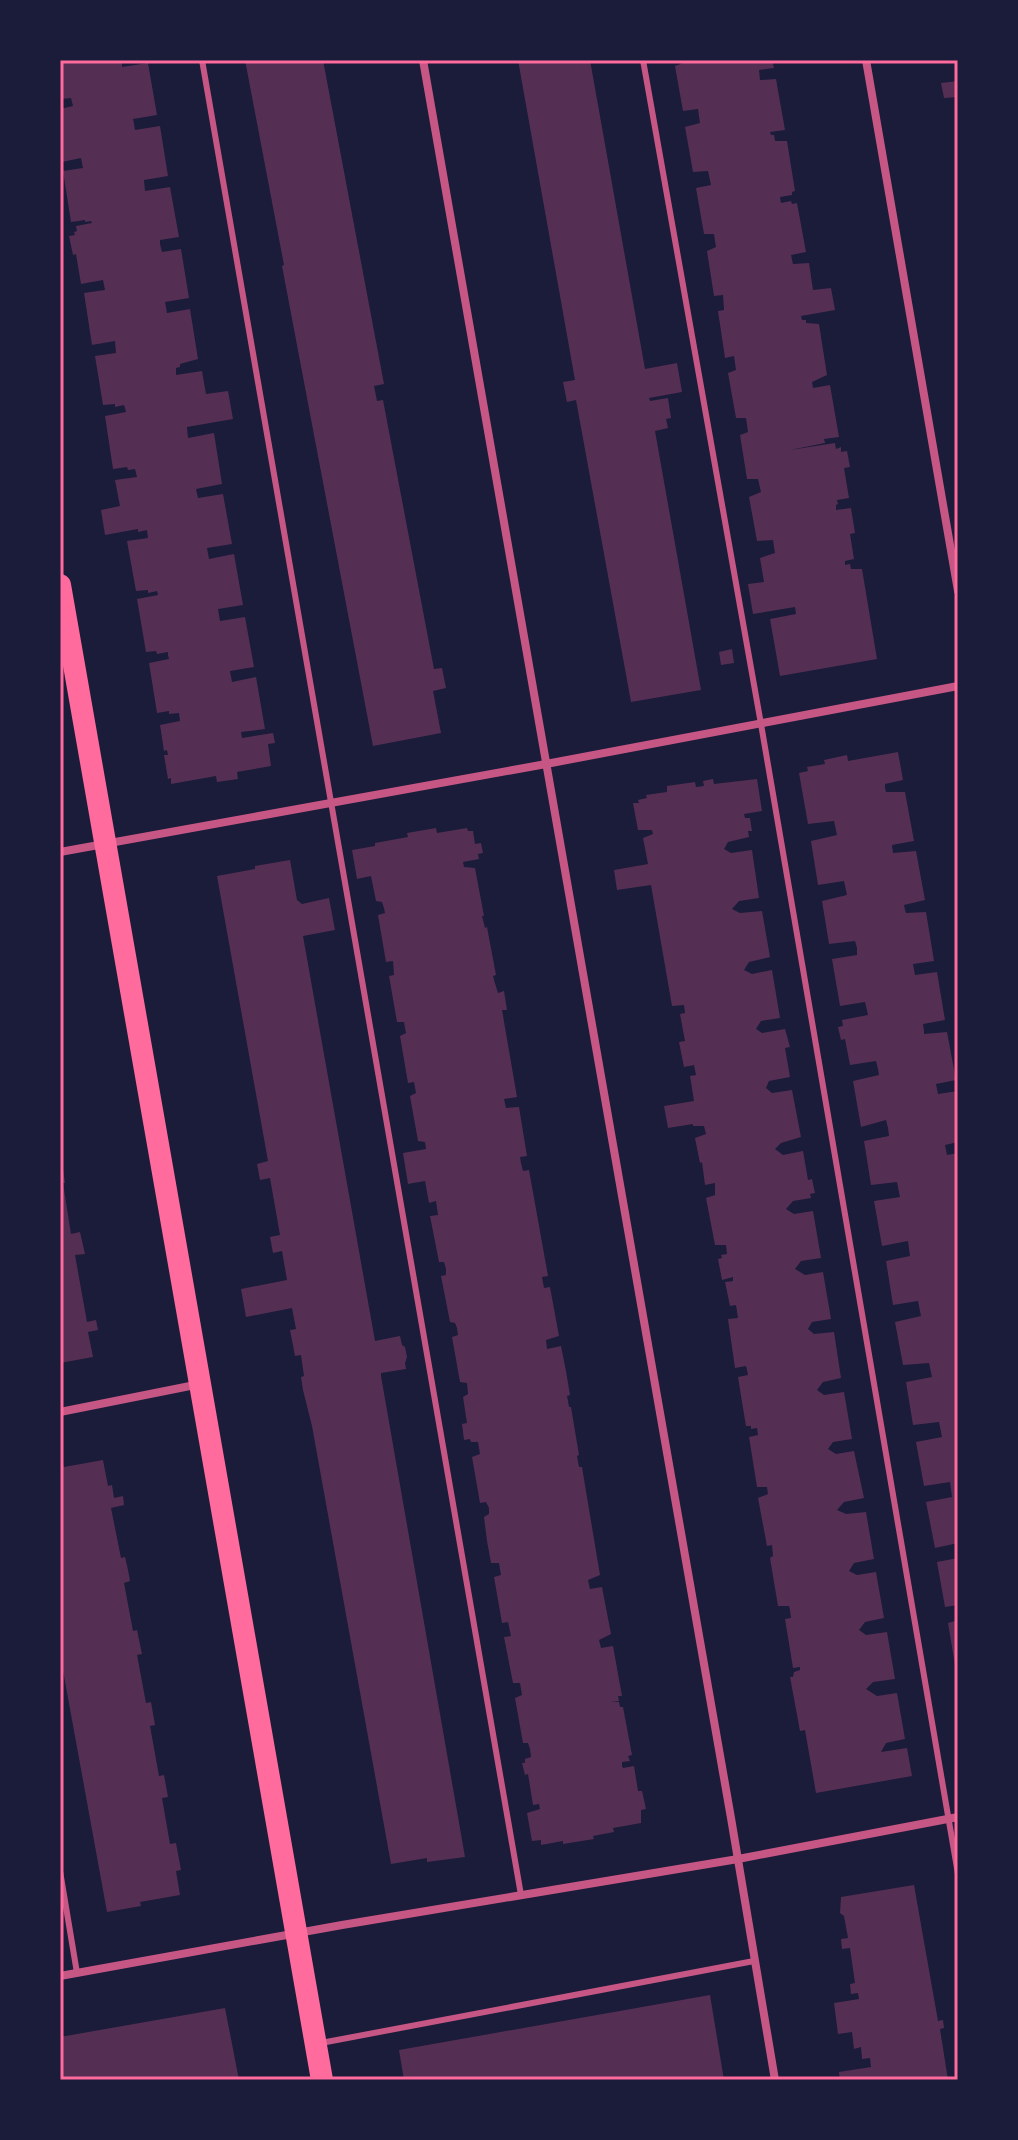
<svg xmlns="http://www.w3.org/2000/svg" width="1018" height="2140" font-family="'Nunito Sans',sans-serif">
	<rect width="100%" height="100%" fill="#1b1b3a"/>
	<g fill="#542f53">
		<polygon points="60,60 122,60 122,67 148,63 157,115 133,119 134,124 135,130 160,126 168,176 144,180 145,191 170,187 179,237 160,240 160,244 162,252 181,249 189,298 165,302 166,307 167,313 190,309 198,359 180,364 180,367 176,368 176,375 202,371 206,394 228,391 233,419 187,427 188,438 214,433 222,484 196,489 198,498 223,494 232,544 207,548 209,559 234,554 243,605 218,609 220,621 245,617 254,667 230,671 232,682 256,677 265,729 241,732 242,738 273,733 275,743 268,744 271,766 237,772 238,779 217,782 216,776 171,784 171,778 168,779 164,755 168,755 167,750 164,751 160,725 180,721 179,713 169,714 169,711 157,713 149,663 169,659 168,655 168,652 157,654 156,651 146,652 137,599 158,595 157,591 148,593 148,590 136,591 127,541 148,538 147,530 138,532 138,529 105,535 101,510 120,506 115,480 137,477 135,469 128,470 127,467 113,469 105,416 126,412 125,408 124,405 115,407 115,404 103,405 95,356 116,353 115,341 92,345 84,293 105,290 103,280 81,284 76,254 73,255 69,236 75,235 74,232 77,231 76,226 92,223 91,221 85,222 85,220 71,222 63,171 83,168 81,158 62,162 60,150 60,109 73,106 71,98 62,99 62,96 60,96"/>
		<polygon points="245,60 323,60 384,384 374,386 377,401 383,400 434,669 442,668 446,688 433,691 441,733 373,746 282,266 284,265"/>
		<polygon points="518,60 590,60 645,369 677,363 682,392 649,398 650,401 668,398 671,418 666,419 668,428 655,431 701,690 631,702 576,400 567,402 563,382 575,380"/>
		<polygon points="683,60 772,60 774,68 759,70 760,80 776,79 785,130 770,132 771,135 774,135 775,141 787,141 795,191 792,192 792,195 780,197 781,203 791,201 792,204 797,203 806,252 791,255 793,264 809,263 813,290 831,288 835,310 801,316 802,320 806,320 806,323 819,324 827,375 812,382 813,388 830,385 839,437 824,439 825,443 790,450 835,443 836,449 841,447 841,452 847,451 850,467 844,468 849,498 837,500 838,504 836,505 836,510 851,508 855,533 850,534 854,559 845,561 845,565 850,564 851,569 862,569 877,659 780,676 770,619 796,614 795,607 753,614 748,584 764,582 760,558 775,553 774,547 773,540 757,541 749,497 761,492 758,479 747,479 740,435 748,432 746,418 736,418 728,373 736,370 734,356 725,358 718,311 724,310 723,295 714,296 707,251 716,247 715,241 714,234 704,234 696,188 711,185 708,171 693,172 685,127 700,123 698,109 683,111 675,66 683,63"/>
		<polygon points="958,81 958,97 944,98 941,83"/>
		<polygon points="732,649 734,663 721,665 719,652"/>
		<polygon points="898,752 903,780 885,784 885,788 886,792 905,792 914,841 892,845 893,853 916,851 925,900 904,905 905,910 906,913 926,912 934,961 913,964 915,975 937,972 945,1020 923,1024 924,1031 924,1034 947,1032 956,1080 936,1084 938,1094 958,1091 958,1142 945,1145 947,1155 958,1153 958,1205 956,1206 958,1214 958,1543 935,1548 926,1502 952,1497 950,1482 924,1486 916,1442 942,1437 939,1422 913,1425 906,1382 932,1377 929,1363 903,1365 895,1322 921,1316 918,1301 893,1305 886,1261 910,1256 908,1241 882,1246 874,1201 900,1197 897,1182 871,1185 864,1141 889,1136 888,1128 886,1120 861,1127 853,1081 879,1075 878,1069 876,1061 850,1065 845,1039 841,1040 838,1027 843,1026 842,1020 868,1015 865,1002 840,1006 832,959 857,955 857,948 855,941 829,944 822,901 847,895 844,881 818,885 811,841 837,835 834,821 808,824 799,773 808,771 807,767 825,764 824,760 847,755 848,761"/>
		<polygon points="713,779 714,784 757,779 762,811 744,814 745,818 750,818 752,831 748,831 749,837 728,842 724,849 731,853 752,850 759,898 739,901 732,909 740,913 762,911 770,957 749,962 744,970 752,974 772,970 780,1018 761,1021 756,1029 762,1033 785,1029 790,1047 785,1048 790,1077 769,1081 766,1088 772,1093 792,1090 801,1137 781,1143 775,1149 783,1155 803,1151 808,1180 812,1179 815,1193 810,1194 811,1198 793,1201 786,1209 794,1214 813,1211 821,1258 801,1261 795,1269 805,1275 823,1272 831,1319 812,1322 808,1329 814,1334 834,1332 841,1378 823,1382 817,1390 824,1395 844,1392 852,1439 833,1442 828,1449 836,1454 854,1451 864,1498 844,1502 837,1510 846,1514 866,1512 874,1559 854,1563 849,1571 857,1575 876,1572 884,1618 865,1622 859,1630 866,1635 887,1632 895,1679 873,1682 866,1689 877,1696 897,1693 905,1739 886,1743 881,1752 907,1748 912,1776 816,1793 805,1730 800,1731 790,1677 793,1677 794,1672 800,1670 800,1667 793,1668 785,1619 791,1618 790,1610 789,1606 778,1606 770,1558 773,1556 772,1545 767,1546 758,1498 768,1494 767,1487 757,1487 749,1437 758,1435 757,1428 751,1429 751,1426 746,1426 742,1402 738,1377 748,1375 747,1370 746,1366 735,1368 728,1319 738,1318 736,1305 730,1306 725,1282 733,1281 733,1277 722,1280 718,1259 722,1258 721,1255 727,1254 726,1245 715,1245 706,1198 715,1195 715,1183 705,1185 702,1162 700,1163 695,1138 706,1134 704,1126 693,1126 693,1124 668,1128 664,1106 694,1101 690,1076 696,1075 694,1065 684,1067 679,1042 685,1041 680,1014 685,1013 684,1005 672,1006 651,885 617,890 614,870 648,864 643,838 653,834 652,830 638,830 633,803 639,803 638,800 647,798 646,795 667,792 667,786 695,782 696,787 704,786 703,781"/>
		<polygon points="436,828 437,833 467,828 468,831 473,831 475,844 481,843 483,853 478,854 479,859 463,862 464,867 475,868 484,916 482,916 485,928 487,927 496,975 493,976 494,980 498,993 504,991 507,1010 502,1010 517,1097 504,1099 506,1108 519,1107 527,1156 520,1157 521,1163 523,1171 529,1170 548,1276 542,1277 544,1288 550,1287 559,1336 546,1340 547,1349 561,1346 566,1371 570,1395 567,1396 568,1401 569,1407 571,1407 579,1455 577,1456 579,1467 582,1467 600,1575 588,1580 590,1589 602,1587 611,1634 599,1640 601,1648 613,1646 622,1696 618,1696 619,1701 611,1702 619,1702 620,1707 623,1707 632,1755 628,1756 630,1761 622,1762 622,1766 623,1768 634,1766 638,1791 642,1791 646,1809 641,1810 641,1823 613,1828 614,1832 593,1836 594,1839 563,1844 563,1841 541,1845 541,1840 532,1841 527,1813 540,1809 539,1804 533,1805 528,1774 525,1775 522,1763 525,1763 525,1759 531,1757 530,1749 528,1743 523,1743 515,1698 522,1695 520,1683 513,1683 504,1637 511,1636 508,1622 502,1623 494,1577 501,1575 499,1563 491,1563 487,1541 484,1517 489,1514 489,1508 486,1502 480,1503 472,1457 480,1454 478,1442 471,1442 470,1439 464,1440 462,1424 467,1423 463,1397 468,1394 467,1383 460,1382 452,1337 458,1335 457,1328 455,1323 450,1322 441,1276 446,1275 446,1269 444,1262 439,1262 430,1216 438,1215 436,1201 429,1203 425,1181 408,1184 403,1153 426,1149 425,1142 418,1141 410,1096 416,1093 414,1082 408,1083 400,1036 406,1033 405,1028 404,1022 397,1022 389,976 394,975 393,961 386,962 378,915 385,913 384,908 382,902 376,901 371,876 357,879 352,850 375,846 375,843 408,837 407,833"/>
		<polygon points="290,860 297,900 302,904 329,898 335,930 303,936 375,1341 400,1336 402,1345 405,1347 407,1357 405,1363 406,1369 381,1373 381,1376 465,1857 427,1862 427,1858 391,1864 312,1426 303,1390 301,1377 304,1376 301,1355 295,1356 290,1330 296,1329 292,1308 246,1317 241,1289 287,1280 282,1251 273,1253 270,1237 280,1235 270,1178 260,1180 257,1164 268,1161 217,876 255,869 255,866"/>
		<polygon points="60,1163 62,1163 65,1183 63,1183 71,1234 80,1232 85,1254 75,1255 87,1322 96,1320 98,1330 88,1332 93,1357 60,1363"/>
		<polygon points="103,1460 108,1486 112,1485 114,1498 123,1496 124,1505 111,1508 121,1558 125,1557 128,1570 130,1581 124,1583 133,1631 137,1630 142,1654 137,1655 146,1703 151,1702 155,1725 150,1726 159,1776 164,1775 168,1797 162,1798 170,1844 176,1843 181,1870 176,1871 180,1895 140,1902 141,1906 107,1912 60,1654 60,1464 63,1464 64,1467"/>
		<polygon points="958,1558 958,1605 945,1607 937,1562"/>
		<polygon points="958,1620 958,1671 956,1671 948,1623"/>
		<polygon points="914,1885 938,2021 943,2020 944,2028 940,2029 948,2080 840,2080 839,2072 871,2067 870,2058 862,2059 861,2047 854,2049 852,2032 838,2034 834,2003 859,1999 858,1993 851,1994 850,1984 855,1983 850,1948 842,1949 841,1939 848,1938 844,1916 840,1913 841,1897"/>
		<polygon points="710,1995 724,2080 404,2080 399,2050"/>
		<polygon points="225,2008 239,2080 60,2080 60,2037"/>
	</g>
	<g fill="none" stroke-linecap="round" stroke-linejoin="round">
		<g stroke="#c65784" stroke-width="6">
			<polyline points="202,60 521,1895"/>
			<polyline points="643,60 761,724 958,1874"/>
			<polyline points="60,1871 77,1973"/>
			<polyline points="321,2043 754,1961"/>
		</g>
		<g stroke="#c65784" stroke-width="8">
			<polyline points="423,60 731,1818 775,2080"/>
			<polyline points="866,60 958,591"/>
			<polyline points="60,852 546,764 958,686"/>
			<polyline points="60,1412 200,1384"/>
			<polyline points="60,1976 342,1925 738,1859 958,1817"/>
		</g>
		<polyline stroke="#ff6b9d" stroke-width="22" points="60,585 322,2080"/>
	</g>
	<rect width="1018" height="2140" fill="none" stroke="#1b1b3a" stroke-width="124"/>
	<rect x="62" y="62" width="894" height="2016" fill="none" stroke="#ff6b9d" stroke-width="3"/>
</svg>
